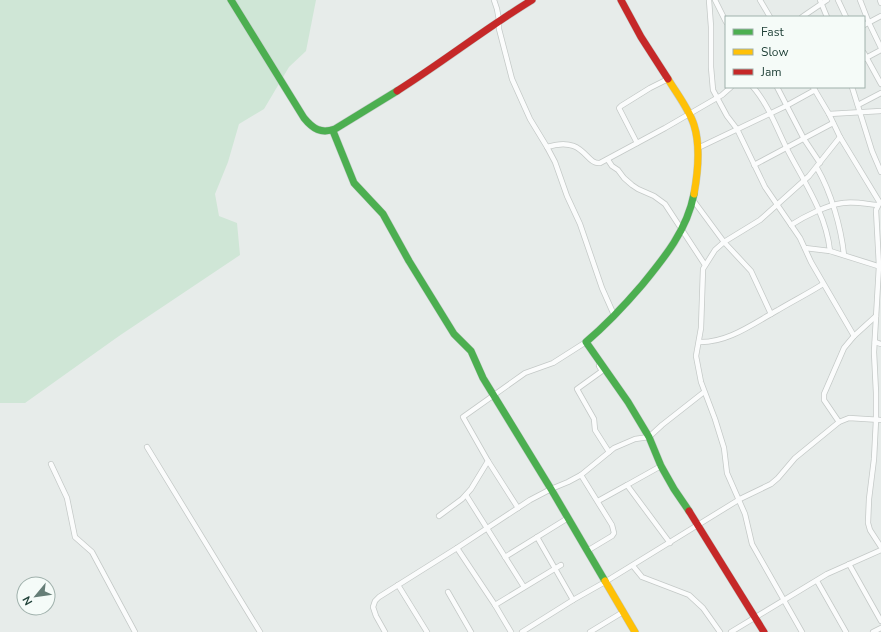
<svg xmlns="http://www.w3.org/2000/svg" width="881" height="632" font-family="'Nunito Sans',sans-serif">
	<rect width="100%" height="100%" fill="#e7ecea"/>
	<polygon fill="#cfe6d6" points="0,0 316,0 306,51 289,67 264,109 239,124 228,162 215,194 219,216 237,223 240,255 119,336 25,403 0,403"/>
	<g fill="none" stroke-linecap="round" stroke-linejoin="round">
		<g stroke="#c4c9c7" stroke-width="6">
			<g id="street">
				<polyline points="494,0 497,9 499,20 499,29 512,79 530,119 547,147 555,162 567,196 580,224 602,288 614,315"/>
				<polyline points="709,0 711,27 711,67 713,90 727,116 737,129 765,187 800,238 811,262 854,336"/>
				<polyline points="715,0 726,22"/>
				<polyline points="760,0 770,17"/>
				<polyline points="820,0 827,17"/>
				<polyline points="838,0 846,17"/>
				<polyline points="860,0 869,23 881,48"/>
				<polyline points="880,0 881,3"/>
				<polyline points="802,17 827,0"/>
				<polyline points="864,25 881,16"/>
				<polyline points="864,53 881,84"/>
				<polyline points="864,59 881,50"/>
				<path d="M753,87C768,104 777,129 787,149C804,182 826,213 830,251"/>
				<polyline points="777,87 804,139 820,163"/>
				<polyline points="813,87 829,114 840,137 880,203"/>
				<polyline points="852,87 872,151 881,172"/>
				<polyline points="858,105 881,93"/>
				<polyline points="829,114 881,111"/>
				<polyline points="637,143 619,108 621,106 650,88 668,79"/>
				<path d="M547,147C585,135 585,165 600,163L665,128L722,95L731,87"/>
				<polyline points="698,148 786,106 815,90"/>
				<polyline points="608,160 612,166 618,170 624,178 632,185 638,189 654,196 665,204 705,265"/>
				<polyline points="754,165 833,123"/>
				<path d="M817,168C831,192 841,227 844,255"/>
				<polyline points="693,200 724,242 751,271 771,314"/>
				<polyline points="880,202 876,210 879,266 874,352 876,393 876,420 874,459 869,499 868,523 870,530 881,547"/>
				<path d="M791,225C805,216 827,205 843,203C854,201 866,204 877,205"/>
				<polyline points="805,248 830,251 881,267"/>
				<path d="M699,342C728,343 754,323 778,310C793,301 809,293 823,284"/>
				<polyline points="875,342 881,344"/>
				<polyline points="599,366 602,371 577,389 594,419 595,430 609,452"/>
				<polyline points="839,422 824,400 824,394 844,348 854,336 876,316"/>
				<polyline points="147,447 260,632"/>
				<polyline points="488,461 518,508"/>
				<polyline points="51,464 67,498 75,537 92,552 135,632"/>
				<polyline points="581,475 612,525 614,533 612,536 587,551"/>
				<polyline points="627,485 661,466"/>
				<polyline points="466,495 524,587"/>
				<polyline points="598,501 627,485 670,543"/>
				<polyline points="439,516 462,499 471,489 488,461 463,417 525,373 553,363 586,342 587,343"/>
				<polyline points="537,537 573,600"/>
				<polyline points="457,548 495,605 511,632"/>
				<polyline points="505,557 568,518"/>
				<polyline points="849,564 881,621"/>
				<polyline points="633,566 642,577 689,595 703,608 720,632"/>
				<polyline points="817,581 846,632"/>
				<polyline points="398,585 427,632"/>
				<polyline points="448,592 471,632"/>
				<polyline points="495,605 561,565"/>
				<polyline points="385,632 376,616 373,607 375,601 379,597 457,548 530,500 551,489 568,482 581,475 614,448 635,439 649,437 662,425 704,392"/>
				<polyline points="522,632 573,600 605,582 740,499 771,484 778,478 795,458 839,422 849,418 881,420"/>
				<polyline points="590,632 623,612"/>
				<polyline points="731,632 827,574 881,550"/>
				<polyline points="802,632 752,544 745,514 727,473 724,448 715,419 701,382 696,356 701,328 703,269 715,250 724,242 760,220 809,176 840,137"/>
				<polyline points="873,632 881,628"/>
			</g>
		</g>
		<g stroke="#c2cac7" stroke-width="8">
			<g id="fast">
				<path d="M231,0L304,118C313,129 321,134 335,129L397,91"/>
				<polyline points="333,131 354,183 383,214 409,261 454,334 471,351 483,378 551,489 605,581"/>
				<path d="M689,511L674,489L661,466L649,437L628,402L586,342C606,325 624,306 642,285C665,257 687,230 694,194"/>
			</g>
		</g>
		<g stroke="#c2cac7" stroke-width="8">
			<g id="slow">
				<path d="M668,79C677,94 689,109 694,125C701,147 698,172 694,194"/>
				<polyline points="605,581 635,632"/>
			</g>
		</g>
		<g stroke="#c2cac7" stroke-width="8">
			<g id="jam">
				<polyline points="621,0 641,37 668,79"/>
				<path d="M397,91C443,62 486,28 532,0"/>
				<polyline points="689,511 764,632"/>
			</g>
		</g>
		<use href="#street" stroke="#fbfcfc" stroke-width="4.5"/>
		<use href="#fast" stroke="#4caf50" stroke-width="7"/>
		<use href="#slow" stroke="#ffc107" stroke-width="7"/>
		<use href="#jam" stroke="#c62828" stroke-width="7"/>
	</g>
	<rect x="725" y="16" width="140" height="72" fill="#f5fbf8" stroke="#a0b1ac"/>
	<rect x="733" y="29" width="20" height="6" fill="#4caf50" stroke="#a0b1ac"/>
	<text x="761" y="36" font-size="12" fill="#214239">Fast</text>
	<rect x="733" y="49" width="20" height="6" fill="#ffc107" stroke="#a0b1ac"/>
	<text x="761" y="56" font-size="12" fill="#214239">Slow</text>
	<rect x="733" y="69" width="20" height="6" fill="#c62828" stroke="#a0b1ac"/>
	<text x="761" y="76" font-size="12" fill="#214239">Jam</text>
	<g transform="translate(36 596) rotate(241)"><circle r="19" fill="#f5fbf8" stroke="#a0b1ac"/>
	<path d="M0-3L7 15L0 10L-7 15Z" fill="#667e77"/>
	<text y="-6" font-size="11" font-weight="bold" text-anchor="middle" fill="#214239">N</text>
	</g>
</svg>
